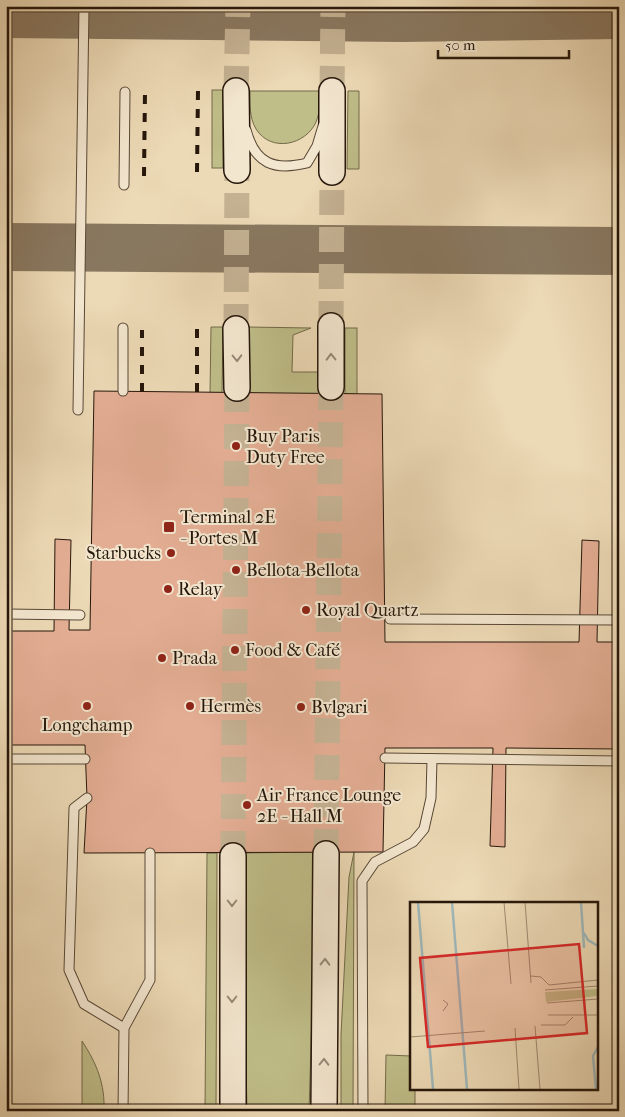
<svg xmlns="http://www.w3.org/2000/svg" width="625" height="1117" font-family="'IM FELL French Canon',serif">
	<rect width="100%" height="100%" fill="#ecd9b5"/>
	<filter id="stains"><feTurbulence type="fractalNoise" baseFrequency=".004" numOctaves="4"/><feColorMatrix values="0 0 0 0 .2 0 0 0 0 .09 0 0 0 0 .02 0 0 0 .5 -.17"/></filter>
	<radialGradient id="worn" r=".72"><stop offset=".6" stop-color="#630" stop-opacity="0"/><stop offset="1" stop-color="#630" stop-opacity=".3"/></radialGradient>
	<g fill="#bfbd88" stroke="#726a4a">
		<rect x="212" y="90" width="11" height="78"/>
		<path d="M250,91H321C320,100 320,113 316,122C306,145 271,153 256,129C249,117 250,104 250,91Z"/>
		<polygon points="348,91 359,91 359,169 347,169"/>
		<polygon points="211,327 223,327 222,393 210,393"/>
		<polygon points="246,327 311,328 293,335 292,372 320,372 320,394 246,394"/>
		<rect x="345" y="328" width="12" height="66"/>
		<polygon points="317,852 309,1111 247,1111 244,969 245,853"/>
		<polygon points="354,852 353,1111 341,1111 341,1035 349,877"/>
		<polygon points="207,853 217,853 216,1111 205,1111"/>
		<path d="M82,1041C97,1064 105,1084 104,1111H82Z"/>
		<polygon points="386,1055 411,1056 411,1088 415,1088 415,1111 385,1111"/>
	</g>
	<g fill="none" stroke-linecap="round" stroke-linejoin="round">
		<g stroke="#897860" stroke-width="48">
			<polyline points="6,14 402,18 619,15"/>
			<polyline points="6,247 619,251"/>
		</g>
	</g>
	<polygon fill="#e3ad93" stroke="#26170b" points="94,391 382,394 385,642 579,642 582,540 599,541 597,642 619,642 619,749 506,748 505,847 490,846 493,748 385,748 383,852 84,853 87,798 85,745 6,745 6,631 54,631 55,539 71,540 69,630 90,630"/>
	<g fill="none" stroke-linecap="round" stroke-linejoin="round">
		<g stroke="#c4b293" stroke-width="25" stroke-dasharray="25 12" stroke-linecap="butt">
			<polyline points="236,91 238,6"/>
			<polyline points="332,91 333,6"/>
			<polyline points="331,326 332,172"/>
			<polyline points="236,329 237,170"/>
			<polyline points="326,854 331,387"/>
			<polyline points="233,856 237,388"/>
		</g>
		<g stroke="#584836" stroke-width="11">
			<g id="lane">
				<path d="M246,130C255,164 274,171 307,163L317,146L323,126"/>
				<polyline points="124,185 125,92"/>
				<polyline points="123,391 123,328"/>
				<polyline points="78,410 84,6"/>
				<polyline points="6,614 80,615"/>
				<polyline points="390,619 619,620"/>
				<polyline points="385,758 619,761"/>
				<polyline points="6,759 85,759"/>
				<polyline points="87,798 74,808 69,970 84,1004 124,1028"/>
				<polyline points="123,1111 124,1028 150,980 150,853"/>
				<polyline points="363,1111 362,881 375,862 413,842 424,829 431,798 432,759"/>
			</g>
		</g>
		<g stroke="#26170b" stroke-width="28">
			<g id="secondary">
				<polyline points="236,91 237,170"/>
				<polyline points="332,172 332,91"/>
				<polyline points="331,326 331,387"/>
				<polyline points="236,329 237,388"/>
				<polyline points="233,856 233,1111"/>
				<polyline points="324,1111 326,854"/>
			</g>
		</g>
		<use href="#lane" stroke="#f3e6cf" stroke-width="9"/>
		<use href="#secondary" stroke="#f3e6cf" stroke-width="25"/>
		<g stroke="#26170b" stroke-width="4" stroke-dasharray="9 9" stroke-linecap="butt">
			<polyline points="197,172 198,90"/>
			<polyline points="144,176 145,90"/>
			<polyline points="142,392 142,330"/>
			<polyline points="197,392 197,323"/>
		</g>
	</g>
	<defs><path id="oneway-chevron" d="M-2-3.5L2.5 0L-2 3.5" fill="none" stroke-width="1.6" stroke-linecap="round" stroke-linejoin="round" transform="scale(1.25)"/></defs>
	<g stroke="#978977">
		<use href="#oneway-chevron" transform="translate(331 357) rotate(-91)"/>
		<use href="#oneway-chevron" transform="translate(237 358) rotate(89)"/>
		<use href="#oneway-chevron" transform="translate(232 903) rotate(90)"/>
		<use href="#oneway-chevron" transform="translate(325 962) rotate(-89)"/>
		<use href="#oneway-chevron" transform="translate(232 999) rotate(90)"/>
		<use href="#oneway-chevron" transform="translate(324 1062) rotate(-89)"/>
	</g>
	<g fill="#8f2418" stroke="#f3e6cf" stroke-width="2">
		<circle cx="236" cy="446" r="5"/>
		<rect x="163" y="521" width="12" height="12" rx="2.5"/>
		<circle cx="171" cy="553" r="5"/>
		<circle cx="236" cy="570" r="5"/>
		<circle cx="168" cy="589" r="5"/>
		<circle cx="306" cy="610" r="5"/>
		<circle cx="235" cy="650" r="5"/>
		<circle cx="162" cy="658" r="5"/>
		<circle cx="87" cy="706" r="5"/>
		<circle cx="190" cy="706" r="5"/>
		<circle cx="301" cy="707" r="5"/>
		<circle cx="247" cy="805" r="5"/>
	</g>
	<g text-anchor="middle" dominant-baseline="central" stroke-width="4" stroke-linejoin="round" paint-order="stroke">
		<g font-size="18" fill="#26170b" stroke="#f3e6cf" text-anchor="start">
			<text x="246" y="436">Buy Paris<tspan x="246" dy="21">Duty Free</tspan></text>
			<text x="180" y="517">Terminal 2E<tspan x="180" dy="21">- Portes M</tspan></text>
			<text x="161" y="553" text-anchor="end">Starbucks</text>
			<text x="246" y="570">Bellota-Bellota</text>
			<text x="178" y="589">Relay</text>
			<text x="316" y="610">Royal Quartz</text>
			<text x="245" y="650">Food &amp; Café</text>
			<text x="172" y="658">Prada</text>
			<text x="200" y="706">Hermès</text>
			<text x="311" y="707">Bvlgari</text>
			<text x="87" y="725" text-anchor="middle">Longchamp</text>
			<text x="257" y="795">Air France Lounge<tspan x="257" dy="21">2E - Hall M</tspan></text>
		</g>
	</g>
	<g transform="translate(410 902)">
		<rect width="188" height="188" fill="#ecd9b5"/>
		<path d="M187,87V94L136,100L135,90Z" fill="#bfbd88"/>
		<path fill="none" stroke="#9eb7b9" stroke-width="2.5" d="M8,0L23,187M42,0L57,187M171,0L174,46M174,31L178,38L188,44M186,187L183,154L188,145"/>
		<path fill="none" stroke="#9d8b71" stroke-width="1" d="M94,0L101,82M115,0L121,81M121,74L131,75L139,83L188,78M135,88L188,84M33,98L38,102L33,109M137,101L188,97M138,113H188M131,123H155L163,115M125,124L130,187M105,126L109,187M0,135L75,129"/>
		<path fill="#d62828" fill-opacity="0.15" stroke="#d62828" stroke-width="2.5" d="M169,42L177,131L18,145L10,56Z"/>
		<rect width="188" height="188" fill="none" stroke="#26170b" stroke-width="2.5"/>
	</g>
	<rect width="625" height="1117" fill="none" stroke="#ecd9b5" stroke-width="25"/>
	<rect x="8" y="8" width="610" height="1102" fill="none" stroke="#26170b" stroke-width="2.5"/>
	<rect x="12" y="12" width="600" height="1092" fill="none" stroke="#26170b"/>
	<path d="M438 50v8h131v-8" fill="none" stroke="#26170b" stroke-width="2.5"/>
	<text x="445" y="50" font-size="15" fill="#26170b" stroke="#f3e6cf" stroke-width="4" paint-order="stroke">50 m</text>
	<rect width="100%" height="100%" filter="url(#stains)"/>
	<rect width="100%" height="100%" fill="url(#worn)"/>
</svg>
